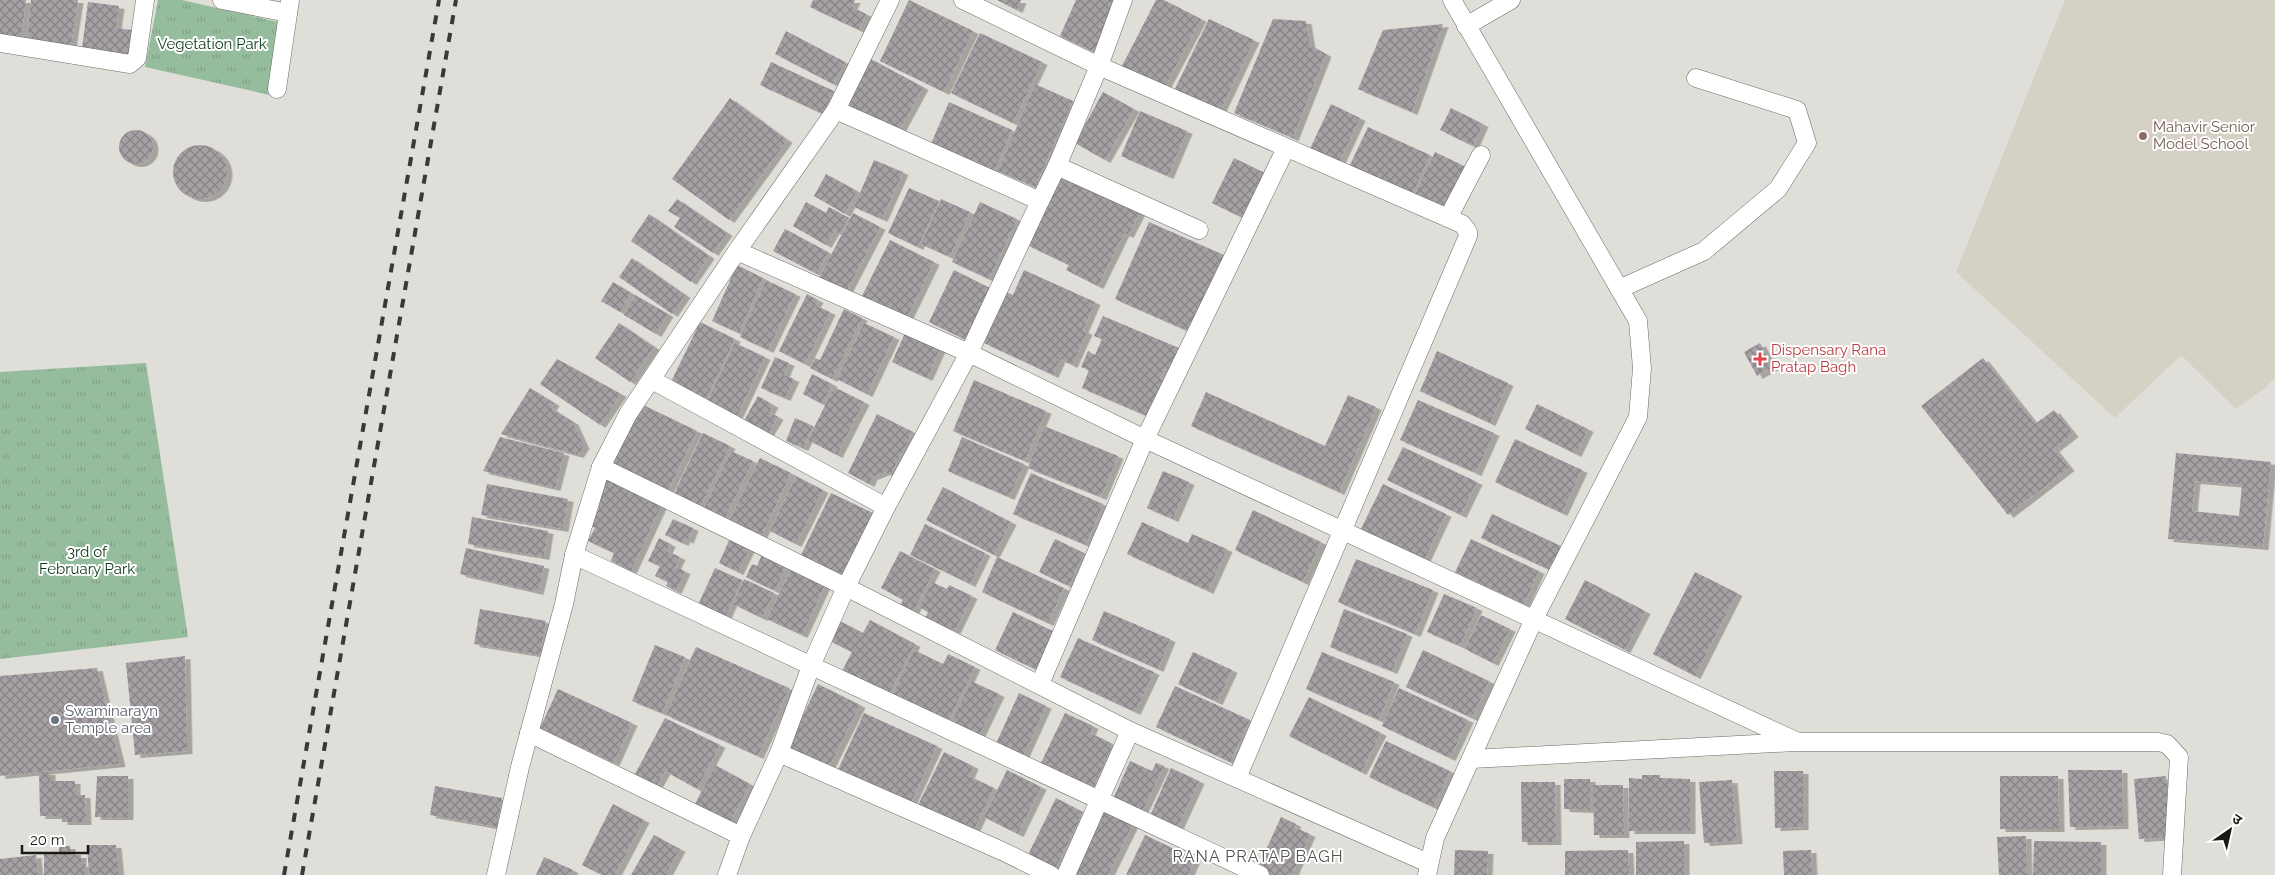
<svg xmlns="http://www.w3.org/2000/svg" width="2275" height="875" font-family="Raleway,'Noto Sans Devanagari',sans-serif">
	<defs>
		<pattern id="park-tufts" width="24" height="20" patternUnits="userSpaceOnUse" patternTransform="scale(1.25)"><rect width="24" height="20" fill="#96bc9e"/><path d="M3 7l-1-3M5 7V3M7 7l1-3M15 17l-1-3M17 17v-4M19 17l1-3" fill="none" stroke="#81a187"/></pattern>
		<pattern id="building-cross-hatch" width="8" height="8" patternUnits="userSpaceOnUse" patternTransform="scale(1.25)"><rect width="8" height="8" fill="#a5a0a4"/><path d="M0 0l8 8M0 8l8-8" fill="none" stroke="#868285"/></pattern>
		<filter id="shadow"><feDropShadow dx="5.5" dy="3" stdDeviation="0" flood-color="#0004"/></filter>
	</defs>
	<rect width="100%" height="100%" fill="#e0ded8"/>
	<polygon fill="#d6d1c5" points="2065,0 2275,0 2275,378 2265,388 2236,409 2181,355 2115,418 1956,272"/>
	<g fill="url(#park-tufts)">
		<polygon points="158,0 182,0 278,22 270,95 145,67"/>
		<polygon points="146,363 188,637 0,659 0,372"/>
	</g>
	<g fill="url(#building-cross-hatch)" fill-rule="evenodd" filter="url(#shadow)">
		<polygon points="0,0 26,0 21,39 0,36"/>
		<polygon points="31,0 78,0 71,45 27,38"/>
		<polygon points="813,0 855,0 852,7 866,14 859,30 810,7"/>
		<polygon points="909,0 973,31 944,92 880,61"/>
		<polygon points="997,0 1021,0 1017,10"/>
		<polygon points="1076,0 1119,0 1096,53 1060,36"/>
		<polygon points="1156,0 1164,0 1201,19 1163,90 1121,68"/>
		<polygon points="88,2 119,6 116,28 132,30 129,57 82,48"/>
		<polygon points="1209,19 1254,40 1218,115 1173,93"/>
		<polygon points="1273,19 1306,21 1310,45 1326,54 1293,138 1234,113"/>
		<polygon points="1443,24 1412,112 1358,89 1383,30"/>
		<polygon points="786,31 845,62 833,84 775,54"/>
		<polygon points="980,33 1042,62 1013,123 951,93"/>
		<polygon points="869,58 923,87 898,133 845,105"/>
		<polygon points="771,62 834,91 823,114 760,85"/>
		<polygon points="1035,84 1073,101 1035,187 998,171"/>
		<polygon points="1103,92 1134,109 1105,160 1075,143"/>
		<polygon points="730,98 787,140 729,220 672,179"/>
		<polygon points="949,102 1012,130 993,174 930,146"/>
		<polygon points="1331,104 1360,118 1338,165 1309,151"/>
		<polygon points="1451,108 1483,124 1473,146 1440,130"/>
		<polygon points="1140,111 1187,131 1168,176 1121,156"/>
		<polygon points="1368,127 1430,155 1411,198 1348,169"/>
		<circle cx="136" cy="147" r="17"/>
		<circle cx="200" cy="172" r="27"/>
		<polygon points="1435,152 1466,167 1444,211 1414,196"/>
		<polygon points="1234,158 1269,175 1247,220 1212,203"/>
		<polygon points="874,160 903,172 882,219 854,207"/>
		<polygon points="1063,173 1141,210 1128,235 1124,233 1098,286 1066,270 1069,265 1027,245"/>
		<polygon points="826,174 857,191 845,214 814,196"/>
		<polygon points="909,188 939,201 918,247 888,233"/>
		<polygon points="677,199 727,233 713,253 674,227 680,218 668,211"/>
		<polygon points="941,199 970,212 950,257 921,244"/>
		<polygon points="806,202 826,213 829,207 849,218 839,234 834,231 826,245 793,226"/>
		<polygon points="980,202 1017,219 989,279 952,262"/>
		<polygon points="853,213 880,227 845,294 818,280"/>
		<polygon points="649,214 709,256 691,282 631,241"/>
		<polygon points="1149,222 1224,255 1190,332 1115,299"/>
		<polygon points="785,229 828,252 817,274 773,251"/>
		<polygon points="890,240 934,262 905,322 860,300"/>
		<polygon points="632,258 685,295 672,314 619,277"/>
		<polygon points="737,265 763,278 739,333 712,321"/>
		<polygon points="954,270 992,289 968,341 929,322"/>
		<polygon points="1024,270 1095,302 1083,330 1087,332 1072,365 1060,359 1053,375 984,343 1006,292 1013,295"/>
		<polygon points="766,280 795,294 768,350 740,337"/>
		<polygon points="613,282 631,293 620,312 601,301"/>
		<polygon points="807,294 818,300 815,305 830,312 805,364 779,351"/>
		<polygon points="635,295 668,314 656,334 624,315"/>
		<polygon points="844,309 862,318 832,379 810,368 815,358 820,360"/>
		<polygon points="1103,316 1179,348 1169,371 1164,369 1160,379 1169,383 1163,397 1156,394 1147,416 1082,388 1089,370 1081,367 1088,351 1095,355 1102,339 1094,336"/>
		<polygon points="700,322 735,339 706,399 671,382"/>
		<polygon points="619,323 654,347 630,382 595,358"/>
		<polygon points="864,323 894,337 867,394 837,379"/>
		<polygon points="905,333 940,349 927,378 892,362"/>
		<polygon points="735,343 765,357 737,416 707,402"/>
		<polygon points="1760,343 1773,367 1757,376 1744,352"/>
		<polygon points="1437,351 1508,383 1490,423 1420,391"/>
		<polygon points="775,357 789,363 784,375 794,379 785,398 761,388"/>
		<polygon points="1983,358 2035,424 2054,410 2073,434 2054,449 2069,468 2008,515 1921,406"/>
		<polygon points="557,359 621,394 600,425 540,384"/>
		<polygon points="812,374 832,384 822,404 803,394"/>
		<polygon points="974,380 1046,411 1025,461 953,431"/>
		<polygon points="834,387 864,402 837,455 808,440"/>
		<polygon points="530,388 554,403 551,408 573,422 584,446 578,455 501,434"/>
		<polygon points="1206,392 1325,446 1348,395 1376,407 1339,492 1191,426"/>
		<polygon points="758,396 773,405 769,412 778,417 766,437 742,424"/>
		<polygon points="1418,400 1494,433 1476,473 1400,440"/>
		<polygon points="639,403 697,431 666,495 608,466"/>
		<polygon points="1537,404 1588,429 1576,454 1525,429"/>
		<polygon points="877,414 913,432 890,475 885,472 872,477 869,484 848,473"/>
		<polygon points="795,418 813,426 803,448 786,441"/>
		<polygon points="1044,426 1118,456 1101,497 1028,468"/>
		<polygon points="703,433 730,446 698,511 672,498"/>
		<polygon points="500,437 564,453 555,488 483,471"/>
		<polygon points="962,437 1024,464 1009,497 948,471"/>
		<polygon points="1515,439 1582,470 1562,513 1495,482"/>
		<polygon points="1403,447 1477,482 1461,515 1387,480"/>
		<polygon points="731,451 753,461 724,520 703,510"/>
		<path d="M2176,453L2271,462L2263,547L2168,539ZM2195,481L2242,485L2239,516L2192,511Z"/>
		<polygon points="760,458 791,473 760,539 728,523"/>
		<polygon points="1163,471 1189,482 1173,519 1147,508"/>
		<polygon points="1031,473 1103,504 1086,545 1013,514"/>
		<polygon points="606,475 663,502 631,571 611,561 614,553 588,541 595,528 591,526 599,508 596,506"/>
		<polygon points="796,476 823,490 796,544 770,531"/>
		<polygon points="487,484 568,499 563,529 481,515"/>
		<polygon points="1383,484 1446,514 1424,561 1360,531"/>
		<polygon points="943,487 1011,522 994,555 926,520"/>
		<polygon points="831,493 873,513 842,578 800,557"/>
		<polygon points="1253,510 1321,542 1303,582 1235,550"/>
		<polygon points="1492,514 1563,547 1552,571 1481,538"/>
		<polygon points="472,517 548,531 544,557 468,544"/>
		<polygon points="673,519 693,528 688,541 685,539 683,543 665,535"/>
		<polygon points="1142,522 1188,543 1192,534 1227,549 1208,591 1127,554"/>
		<polygon points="925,524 985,553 970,584 910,555"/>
		<polygon points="732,534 752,543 738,572 719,563"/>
		<polygon points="659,538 670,544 667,551 680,557 675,567 685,571 676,591 666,586 668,582 655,576 660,566 648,561"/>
		<polygon points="1055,539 1084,553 1069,586 1039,572"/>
		<polygon points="1471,539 1539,571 1524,604 1455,572"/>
		<polygon points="466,548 544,566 538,592 460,574"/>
		<polygon points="764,550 789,561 775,591 746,577 752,564 757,566"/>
		<polygon points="900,551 935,569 912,614 899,607 903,600 881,588"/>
		<polygon points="997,557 1064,588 1048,623 982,592"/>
		<polygon points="1356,559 1433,590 1415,634 1338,602"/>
		<polygon points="793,565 827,581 802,635 767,619"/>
		<polygon points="715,568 742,580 725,618 698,605"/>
		<polygon points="1695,572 1737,593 1695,676 1653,654"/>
		<polygon points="744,579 774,593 762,618 733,604"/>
		<polygon points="1585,580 1645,611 1625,650 1565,619"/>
		<polygon points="932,582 947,589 949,585 972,596 955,631 946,627 944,631 924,621 928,612 919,607"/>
		<polygon points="1444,594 1477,608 1460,646 1427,632"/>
		<polygon points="480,609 546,621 540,655 474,644"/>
		<polygon points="1344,609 1407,634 1392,671 1330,647"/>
		<polygon points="1104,611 1170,639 1158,669 1092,640"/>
		<polygon points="1013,612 1057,633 1039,671 995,650"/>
		<polygon points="1481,615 1510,629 1493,663 1465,649"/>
		<polygon points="838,620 863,633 870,620 915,644 886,700 840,675 852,652 828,640"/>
		<polygon points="1078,638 1154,672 1135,712 1060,677"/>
		<polygon points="655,645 685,657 662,713 632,701"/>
		<polygon points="696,647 789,688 758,756 666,715"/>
		<polygon points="914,650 943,664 948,654 975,667 945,728 890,700"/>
		<polygon points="1423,650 1489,681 1472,718 1406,687"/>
		<polygon points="1193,652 1232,670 1217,702 1178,684"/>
		<polygon points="1322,652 1394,682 1379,720 1306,689"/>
		<polygon points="185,656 187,751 135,755 126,663"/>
		<polygon points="97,668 120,764 0,776 0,676"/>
		<polygon points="971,681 999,694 976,742 948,729"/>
		<polygon points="818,684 860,705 829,767 788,747"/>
		<polygon points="1175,686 1250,720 1230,762 1156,727"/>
		<polygon points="1399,688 1468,720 1450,758 1382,726"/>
		<polygon points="558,689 632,723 614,763 540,728"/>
		<polygon points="1019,693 1046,706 1021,761 994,748"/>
		<polygon points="1309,697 1381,733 1361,772 1289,736"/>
		<polygon points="864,713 937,746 909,807 836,774"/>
		<polygon points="1065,713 1093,726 1090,733 1113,744 1092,791 1037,771"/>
		<polygon points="665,718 720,745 697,789 665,771 656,787 634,776"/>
		<polygon points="1386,741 1450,771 1433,807 1369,777"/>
		<polygon points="944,752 973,766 969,776 994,788 973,832 918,805"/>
		<polygon points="1130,761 1152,771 1156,763 1164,766 1142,812 1113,799"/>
		<polygon points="715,765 750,784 729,824 694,806"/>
		<polygon points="1171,768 1199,781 1176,831 1149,818"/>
		<polygon points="1007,770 1041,787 1018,834 984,817"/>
		<polygon points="2068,770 2122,770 2123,826 2070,827"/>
		<polygon points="1774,771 1803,771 1803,827 1775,828"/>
		<polygon points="39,772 50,772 50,781 75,781 75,795 85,795 86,822 62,822 62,816 40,816"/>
		<polygon points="1642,775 1660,775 1660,778 1690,779 1690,831 1629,831 1629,778 1642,779"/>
		<polygon points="97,776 128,776 128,817 95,817"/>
		<polygon points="2000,776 2058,776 2059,829 2000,829"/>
		<polygon points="2166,776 2171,837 2139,839 2134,779"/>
		<polygon points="1564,779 1590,779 1590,810 1564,809"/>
		<polygon points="1732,780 1737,841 1704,843 1699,782"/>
		<polygon points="1521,782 1555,782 1556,842 1522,842"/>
		<polygon points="1593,785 1623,785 1624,835 1594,835"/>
		<polygon points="435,786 502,798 497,827 430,815"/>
		<polygon points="1056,798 1083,812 1053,874 1025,861"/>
		<polygon points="613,804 644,820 615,875 602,875 582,865"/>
		<polygon points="1105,808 1134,822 1108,875 1072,875"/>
		<polygon points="1281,817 1296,824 1294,827 1310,834 1292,875 1264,875 1256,872"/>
		<polygon points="654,835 680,849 666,875 631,875"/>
		<polygon points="1145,835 1195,859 1188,875 1126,875"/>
		<polygon points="2026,836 2027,875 1999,875 1997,837"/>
		<polygon points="1684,841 1684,875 1636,875 1636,842"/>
		<polygon points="2034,841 2101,842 2101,875 2033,875"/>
		<polygon points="87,845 116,845 119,875 89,875"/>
		<polygon points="59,846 70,846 70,855 81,855 81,864 85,864 85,875 44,875 44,852 59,852"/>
		<polygon points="1455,850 1488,851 1487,875 1454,875"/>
		<polygon points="1628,850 1629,875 1565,875 1565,851"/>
		<polygon points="1811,850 1812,875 1784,875 1783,851"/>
		<polygon points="36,855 38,875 0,875 0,859"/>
		<polygon points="544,857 573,870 570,875 536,875"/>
	</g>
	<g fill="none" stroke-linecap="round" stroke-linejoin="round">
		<g stroke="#6c6b66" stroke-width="19">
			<g id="minor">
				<polyline points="222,0 288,13"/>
				<polyline points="1123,0 1099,66 1462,224 1468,232 1468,236 1237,778"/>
				<polyline points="1466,26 1511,0"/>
				<polyline points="0,43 130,64 137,58 145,0"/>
				<polyline points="277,89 290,0"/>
				<polyline points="836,110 1040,201 1057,166 1099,66 963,0"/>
				<polyline points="1057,166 1199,230"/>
				<polyline points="1448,218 1481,155"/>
				<polyline points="737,251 969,353 1145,439 1798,742 2158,742 2167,744 2179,757 2172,875"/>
				<polyline points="1619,289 1704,251 1778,189 1807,143 1797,110 1696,78"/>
				<polyline points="652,380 886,507"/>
				<polyline points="601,467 846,587 1130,731 1428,863"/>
				<polyline points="574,555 1260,875"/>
				<polyline points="1040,684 1145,439 1286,148"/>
				<polyline points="529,733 741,836"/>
				<polyline points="779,753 811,666 846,587 886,507 969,353 1040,201"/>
				<polyline points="1471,759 1795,742"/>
				<polyline points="496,875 520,767 564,604 574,555 601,467 628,414 737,251 836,110 890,0"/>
				<polyline points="727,875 741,836 779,753 1002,851 1051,875"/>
				<polyline points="1066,875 1130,731"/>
				<polyline points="1427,875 1435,838 1534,619 1638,417 1642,368 1638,321 1452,0"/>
			</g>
		</g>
		<use href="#minor" stroke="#fff" stroke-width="18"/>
		<g stroke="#3b3937" stroke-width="4" stroke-dasharray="9 9" stroke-linecap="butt">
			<polyline points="284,875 439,0"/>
			<polyline points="302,875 456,0"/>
		</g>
	</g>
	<circle fill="#8d6e63" stroke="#fff" stroke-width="2" cx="2143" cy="136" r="5"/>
	<path fill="#e0444e" stroke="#fff" stroke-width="2" d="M1757.5 351.5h5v5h5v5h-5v5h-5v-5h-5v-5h5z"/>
	<circle fill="#6b7280" stroke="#fff" stroke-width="2" cx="55" cy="720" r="5"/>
	<g text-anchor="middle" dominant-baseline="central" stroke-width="4" stroke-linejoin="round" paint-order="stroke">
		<g font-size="15" fill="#0c391c" stroke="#fff">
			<text x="212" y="44">Vegetation Park</text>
			<text x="87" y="552">3rd of<tspan x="87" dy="17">February Park</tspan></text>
		</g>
		<g font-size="15" fill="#785e54" stroke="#fff" text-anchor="start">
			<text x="2153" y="127">Mahavir Senior<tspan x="2153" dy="17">Model School</tspan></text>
		</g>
		<g font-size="15" fill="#be3a42" stroke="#fff" text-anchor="start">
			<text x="1771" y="350">Dispensary Rana<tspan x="1771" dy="17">Pratap Bagh</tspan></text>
		</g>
		<g font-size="15" fill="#5b616d" stroke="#fff" text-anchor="start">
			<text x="65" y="711">Swaminarayn<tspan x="65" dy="17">Temple area</tspan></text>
		</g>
		<g font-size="16" letter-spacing="1" fill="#54524d" stroke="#fff">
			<text x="1258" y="856">RANA PRATAP BAGH</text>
		</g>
	</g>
	<g transform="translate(2230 830) rotate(34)" stroke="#ffffff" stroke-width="4" paint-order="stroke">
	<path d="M0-4L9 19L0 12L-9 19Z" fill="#1a1917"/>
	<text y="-8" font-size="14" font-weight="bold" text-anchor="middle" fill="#1a1917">उ</text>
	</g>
	<path d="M22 845v8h66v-8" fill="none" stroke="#1a1917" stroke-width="2.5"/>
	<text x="30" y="845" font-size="15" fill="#1a1917" stroke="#ffffff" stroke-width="4" paint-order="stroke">20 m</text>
</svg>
